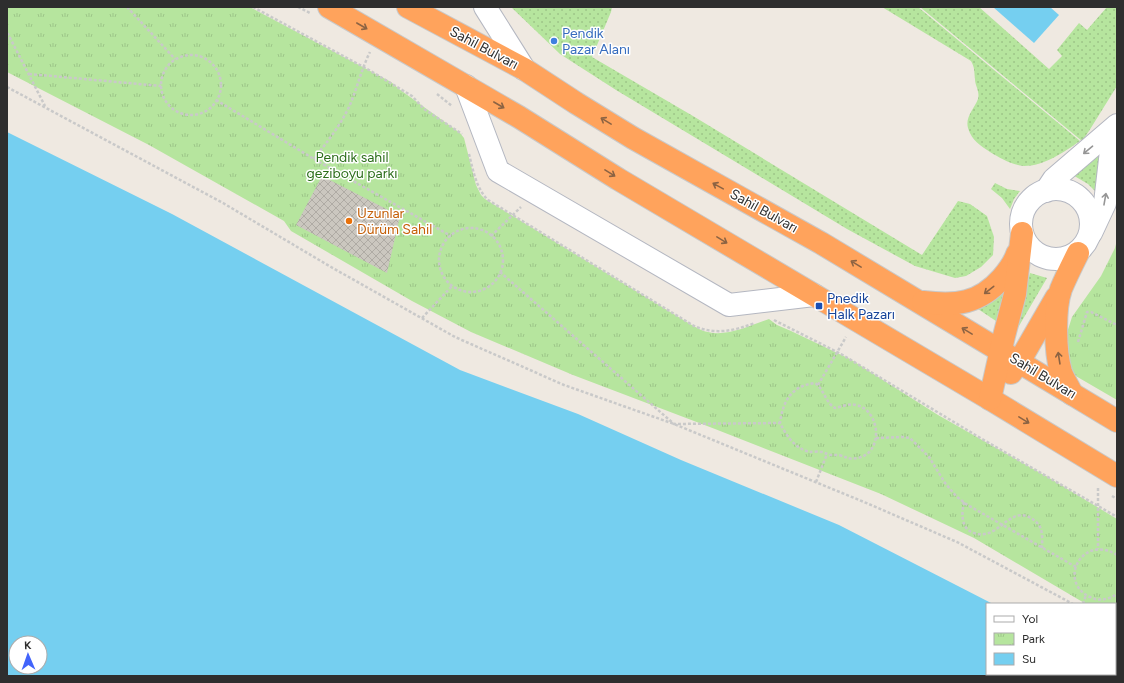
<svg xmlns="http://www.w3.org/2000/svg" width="1124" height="683" font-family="Figtree,sans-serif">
	<defs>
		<pattern id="grass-dots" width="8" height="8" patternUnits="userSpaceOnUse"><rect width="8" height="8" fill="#b6e59e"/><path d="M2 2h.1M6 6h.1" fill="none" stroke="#9dc588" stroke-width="1.8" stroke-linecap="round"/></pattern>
		<pattern id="park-tufts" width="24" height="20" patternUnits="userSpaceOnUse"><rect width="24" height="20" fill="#b6e59e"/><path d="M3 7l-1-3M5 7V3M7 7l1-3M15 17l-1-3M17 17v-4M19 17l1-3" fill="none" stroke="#9dc588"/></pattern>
		<pattern id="building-cross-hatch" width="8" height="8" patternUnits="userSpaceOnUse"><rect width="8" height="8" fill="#cbc7bf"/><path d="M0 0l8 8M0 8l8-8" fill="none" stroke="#afaba4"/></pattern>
	</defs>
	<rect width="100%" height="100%" fill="#efe9e1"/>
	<g fill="url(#grass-dots)">
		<polygon points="511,7 612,7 611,12 592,57 693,116 922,255 958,201 970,204 987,216 994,237 993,255 981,267 966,276 955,278 915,266 847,229 616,90 560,54"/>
		<path d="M882,7H918L1080,141C1064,152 1044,166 1024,166C1012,165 1000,158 990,152C980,145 972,141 968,128C965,117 974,109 978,99C980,91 975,86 975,79C974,71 975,68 971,61Z"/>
		<polygon points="920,7 979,7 1049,69 1062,56 1057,50 1079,23 1087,30 1107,7 1117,7 1117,86 1089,131 1082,141"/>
		<polygon points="1100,153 1097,192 1095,191 1088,184 1071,174"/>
		<polygon points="995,183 1007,189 1020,191 1014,199 1010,209 1002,198 991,189"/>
		<polygon points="1030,273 1047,278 1016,331 1020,309"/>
		<polygon points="1007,292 996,321 975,307"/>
	</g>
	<g fill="url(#park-tufts)">
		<path d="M7,7H250L391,82L399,89L460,133L464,138L476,185L481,195L485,199L690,324C696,327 701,331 708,332C727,337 751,325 769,319L777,325L791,331L850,359L938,415L1051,479L1117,519V622L1115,621V604H1086L974,538L881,494L715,429L573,375L471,332L412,301L291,231L284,221L149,145L7,72Z"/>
		<polygon points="1117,240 1117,400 1074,375 1066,360 1066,336 1072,317 1101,276 1115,248"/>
	</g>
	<g fill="#75cff0" fill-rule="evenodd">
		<polygon points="993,7 1050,7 1059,15 1034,43"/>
		<path d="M7,132L172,214L460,370L578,414L681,460L839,525L993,604H987V674H1113L1116,676H7ZM16,643H40V667H16Z"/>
	</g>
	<polygon fill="url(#building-cross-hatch)" points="322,176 400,216 387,273 296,225"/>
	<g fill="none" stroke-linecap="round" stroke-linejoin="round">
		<g stroke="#b4b7c1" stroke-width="24">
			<g id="minor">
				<polyline points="485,7 524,69"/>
				<polyline points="466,86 498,171 729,305 814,295"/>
				<circle cx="1056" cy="224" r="35"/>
				<polyline points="1046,191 1054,179 1117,125"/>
				<polyline points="1091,233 1105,203 1112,142 1117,127"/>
			</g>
		</g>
		<g stroke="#c9c9c9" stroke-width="24">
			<g id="highway">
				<polyline points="329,7 519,117 618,179 990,399 1117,476"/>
				<polyline points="408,7 524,69 576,103 633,138 821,243 1117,421"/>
				<path d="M923,302C956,306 979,304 1002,278C1008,271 1014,263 1017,254"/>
				<polyline points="1011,373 1019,362 1056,298"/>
				<path d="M1072,394C1069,387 1064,380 1061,372C1055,352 1054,309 1061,289C1066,277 1072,265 1078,253"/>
				<polyline points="990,399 1004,336 1015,294 1022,233"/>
			</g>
		</g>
		<g stroke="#c9c9c9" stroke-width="2.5" stroke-dasharray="3 2" stroke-linecap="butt">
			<polyline points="127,7 175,59"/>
			<polyline points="253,7 369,70 412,96 424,109 462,134"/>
			<polyline points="298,7 310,13"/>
			<polyline points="7,35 8,34 45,106"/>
			<circle cx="191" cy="85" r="30"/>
			<polyline points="29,74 161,86"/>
			<polyline points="7,87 223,203 331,267 455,337 564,385 674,424 864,502 957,542 1073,604"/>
			<polyline points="437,94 452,106"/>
			<polyline points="216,100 314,159 451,236"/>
			<path d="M469,154C473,170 476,188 488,200L694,326C716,335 733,331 755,323"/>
			<path d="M314,159C327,142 340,126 349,107C357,89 361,70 370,52"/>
			<circle cx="471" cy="260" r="32"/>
			<polyline points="491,236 521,207"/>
			<path d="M500,272L674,424L780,423C786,435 795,449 810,452C813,452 818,451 822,452C825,453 827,454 830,455C833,455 836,455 839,455C846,457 850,460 857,458C884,454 881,410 856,405C849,403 841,407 835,408C825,402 824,389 815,383C791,386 783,401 780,423"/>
			<polyline points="422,318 452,286"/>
			<polyline points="774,320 841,354 982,439 1117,517"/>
			<polyline points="1078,342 1087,312 1091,312 1117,325"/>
			<polyline points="818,385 846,337"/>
			<polyline points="876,438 903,437 910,438 929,457 945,483 956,496 966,504 1076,567"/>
			<polyline points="816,482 827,454"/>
			<polyline points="1098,488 1098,549"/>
			<polyline points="1112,496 1117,499"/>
			<path d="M964,502C962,512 961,521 967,529C970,532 974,533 978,534C994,536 1001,523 1014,517C1023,512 1035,518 1040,527C1043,533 1042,542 1042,548"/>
			<path d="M1117,555C1082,533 1057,582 1090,597C1100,602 1109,599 1117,594"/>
			<polyline points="1083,604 1086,595"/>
			<polyline points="1115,631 1117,632"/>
		</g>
		<use href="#minor" stroke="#fff" stroke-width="22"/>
		<use href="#highway" stroke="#ffa35c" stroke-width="22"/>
	</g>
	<defs><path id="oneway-shaft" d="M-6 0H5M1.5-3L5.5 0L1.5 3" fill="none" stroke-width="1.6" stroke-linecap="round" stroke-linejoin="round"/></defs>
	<g stroke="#8c6343">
		<use href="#oneway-shaft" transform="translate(362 26) rotate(30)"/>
		<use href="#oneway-shaft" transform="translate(499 105) rotate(30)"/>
		<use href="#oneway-shaft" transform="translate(606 121) rotate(-149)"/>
		<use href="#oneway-shaft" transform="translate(610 173) rotate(32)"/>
		<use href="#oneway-shaft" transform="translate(718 186) rotate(-151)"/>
		<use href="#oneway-shaft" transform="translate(722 240) rotate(31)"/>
		<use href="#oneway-shaft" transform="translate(856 264) rotate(-149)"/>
		<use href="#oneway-shaft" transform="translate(989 290) rotate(142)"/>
		<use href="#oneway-shaft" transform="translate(967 331) rotate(-149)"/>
		<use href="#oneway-shaft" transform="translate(1059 358) rotate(-99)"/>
		<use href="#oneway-shaft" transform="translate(1024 420) rotate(31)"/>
	</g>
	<g stroke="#969696">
		<use href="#oneway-shaft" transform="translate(1088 150) rotate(140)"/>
		<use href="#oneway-shaft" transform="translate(1105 199) rotate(-80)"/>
	</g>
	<circle fill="#3f7fe0" stroke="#fff" stroke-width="1.5" cx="554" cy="41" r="4"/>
	<circle fill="#e8710a" stroke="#fff" stroke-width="1.5" cx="349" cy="221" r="4"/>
	<rect fill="#1a4fb4" stroke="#fff" stroke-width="1.5" x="815" y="302" width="8" height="8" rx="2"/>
	<g text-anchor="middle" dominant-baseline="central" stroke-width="3" stroke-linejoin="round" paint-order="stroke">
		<g font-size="14" fill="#366cbe" stroke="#fff" text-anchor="start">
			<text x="562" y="33">Pendik<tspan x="562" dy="16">Pazar Alanı</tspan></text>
		</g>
		<g font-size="14" fill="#2e2e2e" stroke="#fff">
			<text transform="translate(484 48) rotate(28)">Sahil Bulvarı</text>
			<text transform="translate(764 211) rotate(29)">Sahil Bulvarı</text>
			<text transform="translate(1043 376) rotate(31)">Sahil Bulvarı</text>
		</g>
		<g font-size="14" fill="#2c6e1b" stroke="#fff">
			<text x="352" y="157">Pendik sahil<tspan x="352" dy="16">geziboyu parkı</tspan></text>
		</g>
		<g font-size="14" fill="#c56008" stroke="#fff" text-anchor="start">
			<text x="357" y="213">Uzunlar<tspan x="357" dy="16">Dürüm Sahil</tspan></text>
		</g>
		<g font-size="14" fill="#164399" stroke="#fff" text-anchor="start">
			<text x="827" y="298">Pnedik<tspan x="827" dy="16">Halk Pazarı</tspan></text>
		</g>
	</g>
	<rect width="1124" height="683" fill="none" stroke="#2e2e2e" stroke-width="16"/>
	<rect x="986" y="603" width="130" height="72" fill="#ffffff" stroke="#ababab"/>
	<rect x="994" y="616" width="20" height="6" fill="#ffffff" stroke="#ababab"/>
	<text x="1022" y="623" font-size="12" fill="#2e2e2e">Yol</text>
	<rect x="994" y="633" width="20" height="12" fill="url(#park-tufts)" stroke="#ababab"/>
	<text x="1022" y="643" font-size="12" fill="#2e2e2e">Park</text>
	<rect x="994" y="653" width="20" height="12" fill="#75cff0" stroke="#ababab"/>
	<text x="1022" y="663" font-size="12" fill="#2e2e2e">Su</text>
	<g transform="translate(28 655) rotate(358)"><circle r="19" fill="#ffffff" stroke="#ababab"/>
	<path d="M0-3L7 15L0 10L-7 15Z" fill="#4264fb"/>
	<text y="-6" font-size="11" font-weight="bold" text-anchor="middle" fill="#2e2e2e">K</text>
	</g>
</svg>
